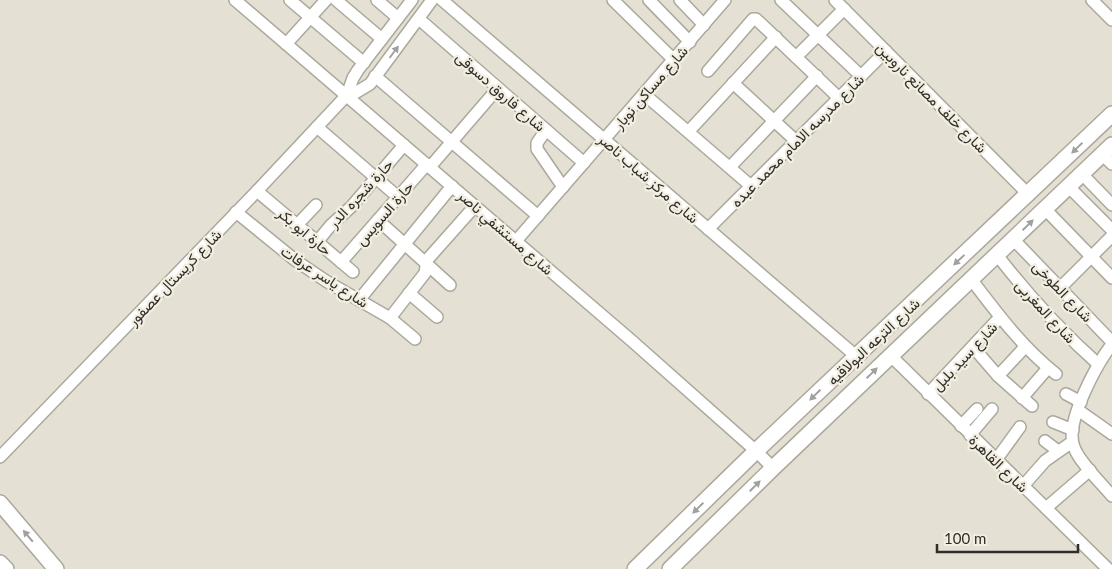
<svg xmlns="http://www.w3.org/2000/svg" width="1112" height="569" font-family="Lato,Vazirmatn,sans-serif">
	<rect width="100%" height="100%" fill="#e4e1d4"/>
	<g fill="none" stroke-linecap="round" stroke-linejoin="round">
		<g stroke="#aba89c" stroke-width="14">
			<g id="street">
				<polyline points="235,0 632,341 756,451 773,468"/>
				<polyline points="290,0 364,63"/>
				<polyline points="336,0 382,39"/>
				<polyline points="377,0 398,18"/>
				<polyline points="442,0 856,356"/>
				<polyline points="613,0 674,60"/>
				<polyline points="649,0 690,42"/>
				<polyline points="680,0 704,25"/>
				<polyline points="781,0 861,76"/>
				<polyline points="835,0 1029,195"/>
				<polyline points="1092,0 1112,20"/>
				<polyline points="419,19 584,163"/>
				<polyline points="286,44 326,0"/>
				<polyline points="796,57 844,9"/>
				<polyline points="708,71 753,19 756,19 839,98"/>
				<polyline points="375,76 538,216"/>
				<polyline points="733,83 796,141"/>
				<polyline points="644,94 751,186"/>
				<polyline points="347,95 355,93 370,84 432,0"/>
				<polyline points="317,127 398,197"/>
				<polyline points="546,130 537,143 537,149 563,187"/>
				<polyline points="689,131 776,37"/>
				<polyline points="1102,154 1112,164"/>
				<polyline points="430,167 498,88"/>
				<polyline points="730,167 817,76"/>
				<polyline points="1082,174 1112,205"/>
				<polyline points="1068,186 1112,230"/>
				<polyline points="257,191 353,272"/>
				<polyline points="1045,209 1112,278"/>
				<polyline points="236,212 295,260 326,281 390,318 415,339"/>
				<polyline points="378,220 450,285"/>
				<polyline points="297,225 316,205"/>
				<polyline points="708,229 886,51"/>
				<polyline points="1013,239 1112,342"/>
				<polyline points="516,241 725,0"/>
				<polyline points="317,242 331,225 351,207 404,145"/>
				<path d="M997,255C1028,295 1061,331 1098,364"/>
				<polyline points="341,262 427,164"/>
				<path d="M971,279C997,313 1022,347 1056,374"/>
				<polyline points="1060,288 1112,236"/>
				<polyline points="409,293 437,317"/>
				<polyline points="359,300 452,186"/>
				<polyline points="390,318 425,273 427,260 475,206"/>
				<path d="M1112,344C1097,364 1064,423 1074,447C1079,462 1102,484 1112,496"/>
				<polyline points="973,347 998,376 1032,406"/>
				<polyline points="891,356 1108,569"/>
				<polyline points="998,376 1025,347"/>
				<polyline points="928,394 1000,317"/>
				<polyline points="1066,394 1081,402"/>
				<polyline points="1022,398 1048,368"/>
				<polyline points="1078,410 1112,434"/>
				<polyline points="1053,422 1073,430"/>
				<polyline points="961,426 977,409"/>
				<polyline points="970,435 992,409"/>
				<polyline points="1045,441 1058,451"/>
				<polyline points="0,457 257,191 347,95 353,78 358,70 412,0"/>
				<polyline points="996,460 1020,427"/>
				<polyline points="1023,486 1045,461 1072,442"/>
				<polyline points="1046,508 1090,470"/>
			</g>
		</g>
		<g stroke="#aba89c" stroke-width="18">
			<g id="secondary">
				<polyline points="0,503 56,569"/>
				<polyline points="0,563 6,569"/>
				<polyline points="635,569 756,451 1112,114"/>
				<polyline points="670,569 773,468 1112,145"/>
			</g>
		</g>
		<use href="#street" stroke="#fff" stroke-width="11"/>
		<use href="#secondary" stroke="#fff" stroke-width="15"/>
	</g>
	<defs><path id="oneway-solid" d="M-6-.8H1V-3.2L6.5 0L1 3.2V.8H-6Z" transform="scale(1.25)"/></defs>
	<g fill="#a1a09e">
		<use href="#oneway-solid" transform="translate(394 52) rotate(-53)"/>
		<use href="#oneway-solid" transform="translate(1077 148) rotate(136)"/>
		<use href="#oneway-solid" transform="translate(1028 225) rotate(-44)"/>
		<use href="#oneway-solid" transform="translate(959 260) rotate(137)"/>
		<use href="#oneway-solid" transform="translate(872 373) rotate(-44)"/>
		<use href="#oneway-solid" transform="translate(815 395) rotate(136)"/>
		<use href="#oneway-solid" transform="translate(755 486) rotate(-45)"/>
		<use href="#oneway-solid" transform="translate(698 508) rotate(136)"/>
		<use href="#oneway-solid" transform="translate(28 536) rotate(-130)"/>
	</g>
	<g text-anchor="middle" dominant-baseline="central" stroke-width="4.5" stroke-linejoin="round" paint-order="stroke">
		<g font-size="15" fill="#2e2d28" stroke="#f2eee1">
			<text transform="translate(650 87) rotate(-49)">شارع مساكن نوبار</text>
			<text transform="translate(501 91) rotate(41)">شارع فاروق دسوقى</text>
			<text transform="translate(932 97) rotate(45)">شارع خلف مصانع ناروبين</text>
			<text transform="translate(797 140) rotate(-45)">شارع مدرسه الامام محمد عبده</text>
			<text transform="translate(649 178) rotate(41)">شارع مركز شباب ناصر</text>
			<text transform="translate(360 193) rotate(-47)">حارة شجره الدر</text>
			<text transform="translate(384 213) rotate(-49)">حارة السويس</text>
			<text transform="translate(305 231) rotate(40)">حارة ابو بكر</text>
			<text transform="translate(506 232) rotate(41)">شارع مستشفي ناصر</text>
			<text transform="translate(325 276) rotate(33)">شارع ياسر عرفات</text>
			<text transform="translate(174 277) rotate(-46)">شارع كريستال عصفور</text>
			<text transform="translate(1063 291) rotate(46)">شارع الطوخى</text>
			<text transform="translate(1046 311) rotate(47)">شارع المغربى</text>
			<text transform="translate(873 341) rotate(-43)">شارع الترعه البولاقيه</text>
			<text transform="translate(964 356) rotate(-47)">شارع سيد بلبل</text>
			<text transform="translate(999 463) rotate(44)">شارع القاهرة</text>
		</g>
	</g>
	<path d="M937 544v8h141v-8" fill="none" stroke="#2e2d28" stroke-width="2.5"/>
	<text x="944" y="544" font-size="15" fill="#2e2d28" stroke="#f2eee1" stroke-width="4" paint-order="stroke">100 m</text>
</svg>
